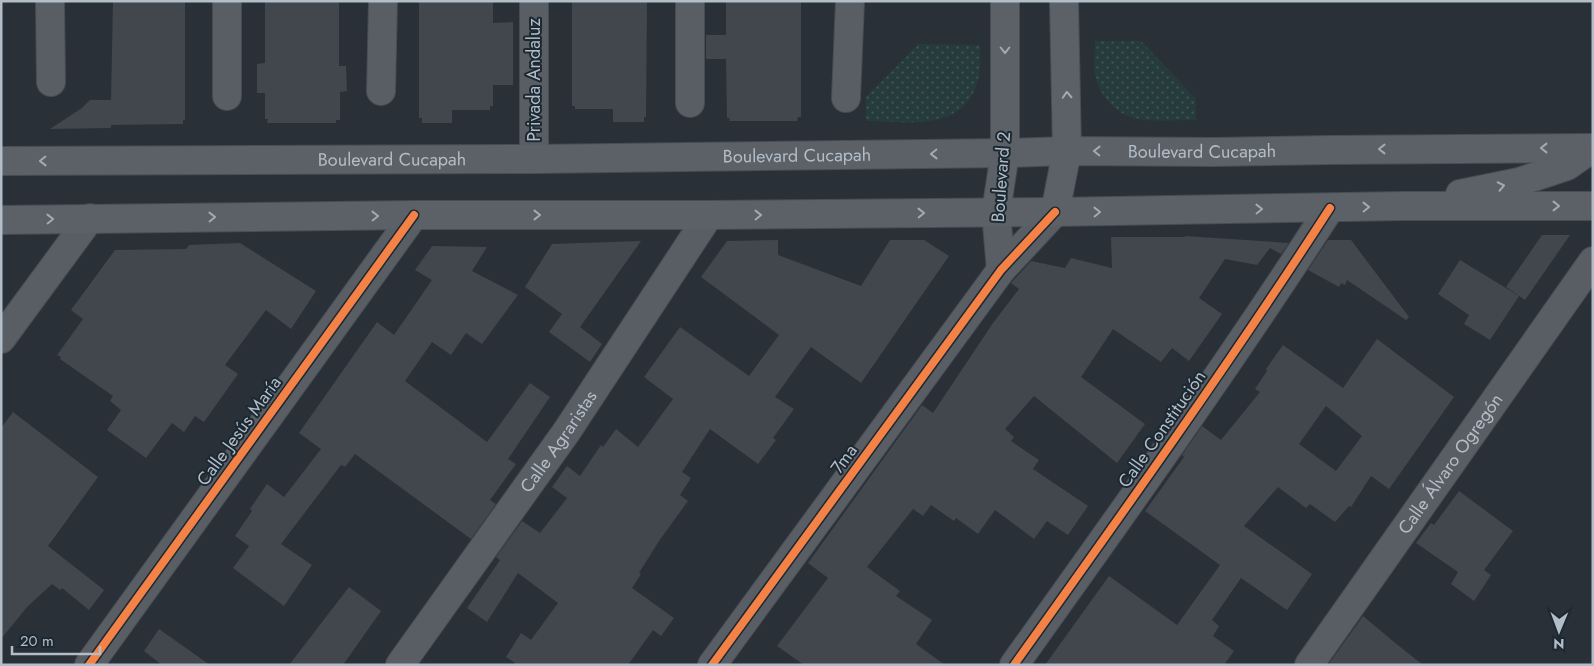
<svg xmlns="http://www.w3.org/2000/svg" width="1594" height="666" font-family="Jost,sans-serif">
	<defs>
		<pattern id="grass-dots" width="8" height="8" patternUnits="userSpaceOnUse" patternTransform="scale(1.25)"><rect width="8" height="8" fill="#263c3c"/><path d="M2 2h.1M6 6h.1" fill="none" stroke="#435657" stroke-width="1.8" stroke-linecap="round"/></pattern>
	</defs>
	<rect width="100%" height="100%" fill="#293037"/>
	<g fill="url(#grass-dots)">
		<path d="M1095,41H1141L1196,99V120C1180,120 1152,122 1138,119C1116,115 1100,97 1095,75C1093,65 1095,51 1095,41Z"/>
		<path d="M918,44L980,45C980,55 981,67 979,76C967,133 910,122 866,121V97Z"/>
	</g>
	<g fill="#41474d" fill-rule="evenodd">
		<polygon points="113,1 185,1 185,120 183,120 183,124 111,125 111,128 50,129 82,108 90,100 111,100"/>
		<polygon points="265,1 339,1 339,66 346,66 347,91 340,92 340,120 336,120 336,123 267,123 268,119 265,119 265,93 257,93 257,64 265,63"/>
		<polygon points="419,1 493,1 493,23 513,22 513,85 493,85 493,106 490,106 490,110 452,110 452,123 422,123 422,118 419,118"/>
		<polygon points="572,1 647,1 646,117 644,117 644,122 613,122 613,109 575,109 575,106 572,106"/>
		<polygon points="726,1 801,1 801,117 798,117 797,121 729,121 730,118 727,118 726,59 706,59 706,35 726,35"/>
		<polygon points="1542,235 1570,235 1525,300 1506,287"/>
		<polygon points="1185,236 1289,243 1281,254 1270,248 1257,265 1225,259 1199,298 1222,314 1189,361 1172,348 1161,362 1113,329 1081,377 1145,424 1117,463 1034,396 1005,429 1014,437 1011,441 1039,460 1033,469 1088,506 1068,535 1047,521 1034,539 995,510 978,534 956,518 954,521 931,505 923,516 913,509 867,567 900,591 896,596 932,620 916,644 945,665 804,665 777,646 828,578 808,563 922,405 933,413 993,323 1019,289 1011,283 1031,261 1065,268 1071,258 1112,268 1111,237 1185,237"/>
		<polygon points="778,240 778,255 861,286 890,240 924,240 949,256 861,383 811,347 775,397 794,409 773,438 776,440 758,464 710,429 682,472 691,478 680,495 688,501 659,541 639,573 641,574 632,588 674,618 661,636 653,630 628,665 513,665 515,663 506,657 521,633 531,640 558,603 518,573 487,622 467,608 500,560 496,557 522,521 540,533 567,498 552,487 567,466 580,476 601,445 603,447 616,429 638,447 673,399 644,377 680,327 749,376 779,335 701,277 727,241"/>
		<polygon points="1328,240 1351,240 1409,317 1406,320 1347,280 1345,285 1341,283 1339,287 1308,270"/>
		<polygon points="641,241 580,327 602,344 590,362 549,332 562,314 525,287 552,244"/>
		<polygon points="240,243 316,291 291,329 266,310 225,365 238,374 204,422 195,416 184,432 172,423 146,458 107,430 121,410 110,401 113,396 60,359 61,357 57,355 83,319 71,310 115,250 186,249 189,245"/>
		<polygon points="432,246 487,247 472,271 518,295 482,344 466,333 451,355 432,342 405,381 487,442 530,383 550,397 508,459 516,464 490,500 496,504 471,539 355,454 345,467 341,465 281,544 312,565 284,606 233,568 249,546 235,536 252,511 250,509 267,484 284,497 321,449 299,433 377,322 394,335 432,280 415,270"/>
		<polygon points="1460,260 1519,296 1490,340 1464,324 1469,315 1438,294"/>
		<path d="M1377,339L1454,397L1389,489L1371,476L1351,507L1349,506L1335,522L1310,504L1306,508L1278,487L1244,526L1312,574L1287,610L1241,578L1212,620L1219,626L1213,636L1234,651L1224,665H1045L1109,576L1177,625L1220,565L1145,511L1184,457L1182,455L1202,426L1221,440L1260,392L1255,389L1267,371L1266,369L1283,345L1343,388ZM1326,406L1362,436L1336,471L1299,444Z"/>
		<polygon points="13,412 98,477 48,546 104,590 89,610 62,588 60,590 52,584 27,607 1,639 1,428"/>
		<polygon points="1459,491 1513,531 1484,570 1491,575 1474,601 1451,584 1458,572 1416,543 1431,523 1434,525"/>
		<polygon points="349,587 381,611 343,665 289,665"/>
		<polygon points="1363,616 1394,642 1423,665 1328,665"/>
		<polygon points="159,629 210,665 162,665 144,651"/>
	</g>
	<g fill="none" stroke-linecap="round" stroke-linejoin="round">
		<g stroke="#474c52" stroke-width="30">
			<g id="minor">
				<polyline points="50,1 51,82"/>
				<polyline points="227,1 227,96"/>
				<polyline points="690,1 690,103"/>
				<polyline points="381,91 383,1"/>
				<polyline points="846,98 850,1"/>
				<polyline points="534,159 534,1"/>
				<polyline points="996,212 1001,270"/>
				<polyline points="1,339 90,218"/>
				<polyline points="89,665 414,215"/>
				<path id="s1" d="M400,665L567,431L709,215"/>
				<polyline points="712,665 1001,270 1055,212"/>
				<path d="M1014,665C1122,514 1230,363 1330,208"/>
				<path id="s2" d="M1309,665L1593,261"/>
			</g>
		</g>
		<g stroke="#464d54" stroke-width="30">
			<g id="major">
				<path id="s3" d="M1,161L534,159L1005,153L1067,151L1214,152L1329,150L1593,148"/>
				<polyline points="1460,194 1519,182 1567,166 1593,148"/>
				<polyline points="996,212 1005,153 1005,1"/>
				<polyline points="1055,212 1067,151 1064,1"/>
				<polyline points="1,220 414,215 709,215 1055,212 1402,206 1593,206"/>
			</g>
		</g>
		<use href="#minor" stroke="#595e65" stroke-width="28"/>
		<use href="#major" stroke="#5b6167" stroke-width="28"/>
		<g stroke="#1c2832" stroke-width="11">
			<g id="cycleway">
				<polyline points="89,665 414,215"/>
				<polyline points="712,665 1001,270 1055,212"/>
				<path d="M1014,665C1122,514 1230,363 1330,208"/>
			</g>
		</g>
		<use href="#cycleway" stroke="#f48246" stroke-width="8"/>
	</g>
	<defs><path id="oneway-chevron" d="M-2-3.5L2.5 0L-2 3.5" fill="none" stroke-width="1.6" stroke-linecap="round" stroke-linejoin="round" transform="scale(1.25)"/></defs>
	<g stroke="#a1abb5">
		<use href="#oneway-chevron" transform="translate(1005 50) rotate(90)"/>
		<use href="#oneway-chevron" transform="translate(1067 95) rotate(-93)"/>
		<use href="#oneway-chevron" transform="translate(1544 148) rotate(-180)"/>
		<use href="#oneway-chevron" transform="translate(1382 149) rotate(180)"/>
		<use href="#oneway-chevron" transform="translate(1097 151) rotate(-179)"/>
		<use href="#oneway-chevron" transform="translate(934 154) rotate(179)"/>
		<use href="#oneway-chevron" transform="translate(43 161) rotate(179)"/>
		<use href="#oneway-chevron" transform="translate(1501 186) rotate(-12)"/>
		<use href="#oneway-chevron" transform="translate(1556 206)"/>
		<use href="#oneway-chevron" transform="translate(1366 207) rotate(-1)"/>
		<use href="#oneway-chevron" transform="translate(1259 209) rotate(-1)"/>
		<use href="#oneway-chevron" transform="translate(1097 212) rotate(-1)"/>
		<use href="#oneway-chevron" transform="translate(921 213) rotate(-1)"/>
		<use href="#oneway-chevron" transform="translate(537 215)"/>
		<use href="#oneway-chevron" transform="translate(758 215) rotate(-1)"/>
		<use href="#oneway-chevron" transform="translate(375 216) rotate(-1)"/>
		<use href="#oneway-chevron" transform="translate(212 217) rotate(-1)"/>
		<use href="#oneway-chevron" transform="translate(50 219) rotate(-1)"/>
	</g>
	<g text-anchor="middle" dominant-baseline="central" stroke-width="4" stroke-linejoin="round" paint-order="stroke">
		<g font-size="18" fill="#b2bdc8" stroke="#1c2832">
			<text transform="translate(534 80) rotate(-90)">Privada Andaluz</text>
			<text stroke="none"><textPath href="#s3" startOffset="1201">Boulevard Cucapah</textPath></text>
			<text stroke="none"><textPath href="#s3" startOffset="796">Boulevard Cucapah</textPath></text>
			<text stroke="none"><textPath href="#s3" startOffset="391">Boulevard Cucapah</textPath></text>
			<text transform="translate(1001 177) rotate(-86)">Boulevard 2</text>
			<text transform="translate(1162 429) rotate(-55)">Calle Constitución</text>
			<text transform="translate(239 431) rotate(-54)">Calle Jesús María</text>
			<text stroke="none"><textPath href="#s1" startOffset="274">Calle Agraristas</textPath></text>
			<text transform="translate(844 459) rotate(-54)">7ma</text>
			<text stroke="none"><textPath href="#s2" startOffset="246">Calle Álvaro Ogregón</textPath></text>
		</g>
	</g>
	<rect width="1594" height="666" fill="none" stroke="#b2bdc8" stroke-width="5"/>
	<g transform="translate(1559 631) rotate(181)" stroke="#1c2832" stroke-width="4" paint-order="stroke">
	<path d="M0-4L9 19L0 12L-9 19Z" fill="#b2bdc8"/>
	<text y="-8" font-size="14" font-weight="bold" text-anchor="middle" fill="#b2bdc8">N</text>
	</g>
	<path d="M12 646v8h88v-8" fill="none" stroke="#b2bdc8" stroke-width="2.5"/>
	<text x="20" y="646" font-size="15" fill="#b2bdc8" stroke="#1c2832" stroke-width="4" paint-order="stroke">20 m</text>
</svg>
